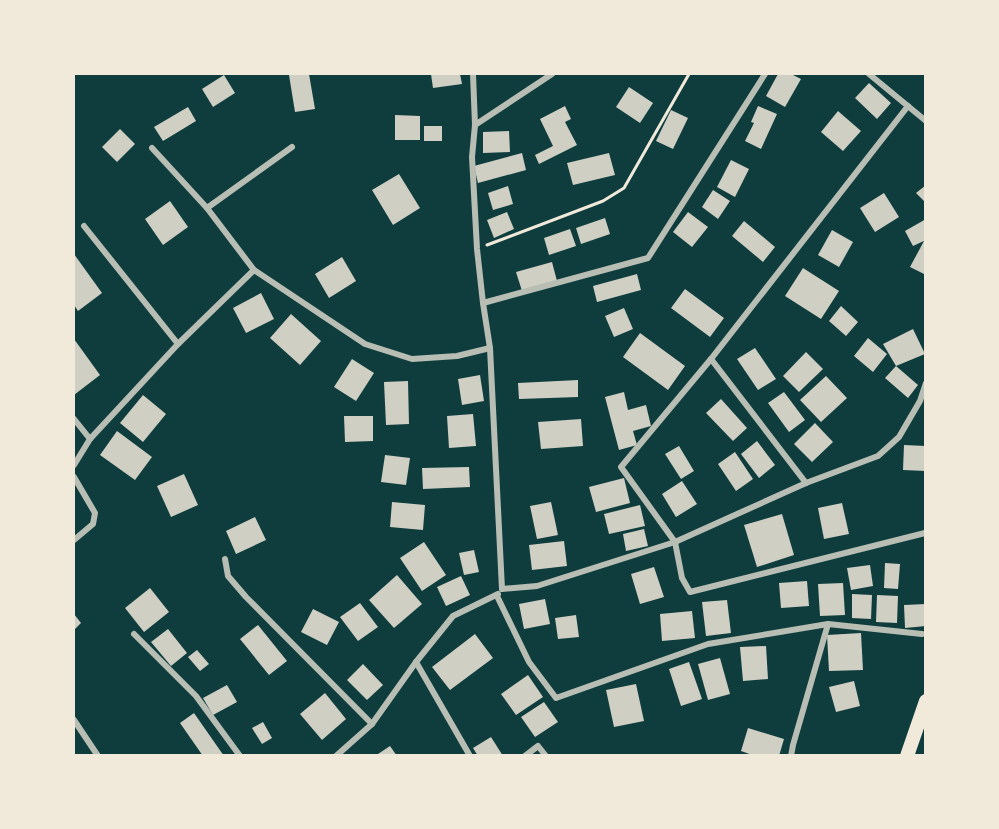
<svg xmlns="http://www.w3.org/2000/svg" width="999" height="829" font-family="'PT Sans',sans-serif">
	<rect width="100%" height="100%" fill="#0f3d3e"/>
	<g fill="#cfcfc3">
		<polygon points="295,74 309,74 315,109 295,112 289,75"/>
		<polygon points="431,74 460,74 462,84 433,88"/>
		<polygon points="778,74 791,74 801,79 785,107 766,96"/>
		<polygon points="224,75 235,93 213,107 202,89"/>
		<polygon points="869,83 891,103 877,119 855,98"/>
		<polygon points="629,87 653,103 640,123 616,107"/>
		<polygon points="565,106 571,119 565,122 577,145 539,164 535,155 553,146 540,119"/>
		<polygon points="758,106 777,114 761,149 745,141 754,123 751,122"/>
		<polygon points="188,107 196,121 163,141 154,127"/>
		<polygon points="671,110 688,118 673,149 656,141"/>
		<polygon points="838,111 861,131 843,151 821,132"/>
		<polygon points="395,115 420,116 420,140 395,140"/>
		<rect x="424" y="126" width="18" height="15"/>
		<polygon points="120,129 135,144 117,162 102,147"/>
		<polygon points="509,131 510,152 483,153 483,132"/>
		<polygon points="522,153 526,170 478,183 474,166"/>
		<polygon points="609,153 615,175 573,185 567,163"/>
		<polygon points="731,160 749,169 735,197 717,187"/>
		<polygon points="399,174 420,208 393,225 372,190"/>
		<polygon points="926,185 926,203 916,193"/>
		<polygon points="508,186 513,204 493,210 488,193"/>
		<polygon points="713,190 730,201 718,219 702,207"/>
		<polygon points="884,193 899,217 875,232 860,208"/>
		<polygon points="170,201 188,227 163,245 145,219"/>
		<polygon points="507,212 514,229 494,238 487,220"/>
		<polygon points="688,212 708,227 692,247 673,232"/>
		<polygon points="605,218 610,234 581,244 576,228"/>
		<polygon points="926,219 926,240 913,246 905,231"/>
		<polygon points="744,221 775,247 763,262 732,236"/>
		<polygon points="570,229 576,246 549,255 544,238"/>
		<polygon points="832,230 853,242 839,267 818,255"/>
		<polygon points="924,241 926,242 926,275 910,267"/>
		<polygon points="74,254 102,293 78,311 74,305"/>
		<polygon points="342,257 356,281 329,298 315,274"/>
		<polygon points="552,262 557,281 522,291 516,272"/>
		<polygon points="803,268 839,291 821,319 785,296"/>
		<polygon points="637,274 641,290 597,302 593,286"/>
		<polygon points="685,289 724,318 710,337 671,308"/>
		<polygon points="261,293 274,319 246,333 233,308"/>
		<polygon points="841,306 858,322 846,336 829,321"/>
		<polygon points="624,308 633,329 614,337 605,316"/>
		<polygon points="291,314 321,341 300,365 270,338"/>
		<polygon points="913,329 925,354 896,366 883,344"/>
		<polygon points="640,333 685,366 668,390 623,357"/>
		<polygon points="868,338 887,354 873,372 854,356"/>
		<polygon points="74,339 100,375 74,395"/>
		<polygon points="755,348 776,379 758,390 737,359"/>
		<polygon points="806,352 823,369 799,392 783,376"/>
		<polygon points="352,359 374,373 356,401 334,387"/>
		<polygon points="896,366 918,385 908,398 885,378"/>
		<polygon points="480,375 484,401 462,405 458,379"/>
		<polygon points="826,376 847,398 821,422 800,400"/>
		<polygon points="578,380 578,397 519,399 518,383"/>
		<polygon points="408,381 409,424 386,425 384,382"/>
		<polygon points="624,392 628,410 646,405 651,426 633,431 637,445 619,450 605,397"/>
		<polygon points="784,392 805,420 789,432 768,403"/>
		<polygon points="143,395 166,414 143,442 120,423"/>
		<polygon points="721,399 747,428 733,441 706,413"/>
		<polygon points="473,414 476,446 449,448 447,416"/>
		<polygon points="344,416 373,416 373,441 345,442"/>
		<polygon points="581,419 583,446 541,449 538,422"/>
		<polygon points="815,423 833,442 812,462 794,444"/>
		<polygon points="117,431 152,457 135,480 100,455"/>
		<polygon points="757,441 775,465 759,478 741,454"/>
		<polygon points="904,445 926,446 926,471 903,470"/>
		<polygon points="679,446 694,471 681,479 665,454"/>
		<polygon points="735,452 753,479 736,491 718,464"/>
		<polygon points="385,455 410,458 406,485 381,482"/>
		<polygon points="469,467 470,487 423,489 422,468"/>
		<polygon points="184,474 198,505 171,517 157,486"/>
		<polygon points="624,478 630,503 596,512 589,487"/>
		<polygon points="682,481 697,504 676,517 662,494"/>
		<polygon points="392,502 425,505 423,530 390,527"/>
		<polygon points="551,502 558,535 537,539 530,506"/>
		<polygon points="842,503 849,534 824,539 818,508"/>
		<polygon points="640,505 645,526 609,534 604,514"/>
		<polygon points="782,514 794,555 757,567 744,525"/>
		<polygon points="255,517 266,540 236,554 226,531"/>
		<polygon points="644,529 648,546 626,551 623,534"/>
		<polygon points="564,541 567,566 532,570 529,545"/>
		<polygon points="424,542 446,575 422,591 400,558"/>
		<polygon points="474,550 479,572 464,575 459,553"/>
		<polygon points="885,563 900,564 898,589 884,588"/>
		<polygon points="870,565 873,586 851,590 847,568"/>
		<polygon points="654,567 664,597 640,604 631,574"/>
		<polygon points="397,575 422,604 394,628 369,600"/>
		<polygon points="461,576 470,595 446,606 437,587"/>
		<polygon points="807,581 809,606 781,608 779,583"/>
		<polygon points="843,583 845,615 820,616 818,584"/>
		<polygon points="150,588 169,612 144,632 125,608"/>
		<polygon points="852,594 872,595 871,619 852,618"/>
		<polygon points="877,595 898,596 897,623 876,622"/>
		<polygon points="545,599 550,624 524,629 519,604"/>
		<polygon points="727,600 731,633 706,636 702,602"/>
		<polygon points="360,603 378,627 358,641 340,617"/>
		<polygon points="926,604 926,626 905,628 904,605"/>
		<polygon points="313,609 339,622 327,645 301,632"/>
		<polygon points="692,611 695,638 662,641 660,614"/>
		<polygon points="74,614 81,623 74,630"/>
		<polygon points="576,615 579,637 558,639 555,618"/>
		<polygon points="258,625 287,661 269,675 240,639"/>
		<polygon points="168,629 187,653 171,666 151,642"/>
		<polygon points="861,633 863,670 829,671 827,635"/>
		<polygon points="475,634 493,658 450,690 432,667"/>
		<polygon points="766,646 768,679 743,681 740,647"/>
		<polygon points="197,650 209,664 200,671 188,657"/>
		<polygon points="720,658 730,694 708,700 698,664"/>
		<polygon points="689,662 702,699 681,706 669,669"/>
		<polygon points="363,664 383,685 367,700 347,680"/>
		<polygon points="528,675 543,697 516,715 501,694"/>
		<polygon points="854,681 860,706 836,712 829,687"/>
		<polygon points="636,684 644,721 614,727 606,690"/>
		<polygon points="227,685 237,702 213,715 203,698"/>
		<polygon points="325,693 346,719 322,740 300,714"/>
		<polygon points="544,702 558,722 535,737 521,717"/>
		<polygon points="194,713 224,756 203,756 180,723"/>
		<polygon points="263,722 272,738 262,744 252,728"/>
		<polygon points="748,728 784,739 779,756 755,756 741,751"/>
		<polygon points="491,737 503,756 478,756 473,748"/>
		<polygon points="390,746 397,756 375,756"/>
	</g>
	<g fill="none" stroke-linecap="round" stroke-linejoin="round">
		<polyline stroke="#f1e9da" stroke-width="3" points="487,245 603,201 624,188 689,74"/>
		<g stroke="#b8beb3" stroke-width="6">
			<polyline points="473,74 475,125 472,157 477,249 483,303 490,348 502,589 537,586 675,542 806,483 878,456 899,437 920,401 926,383"/>
			<polyline points="869,74 926,121"/>
			<polyline points="908,106 711,359 621,467 675,542 682,578 690,592 925,533"/>
			<polyline points="475,125 552,74"/>
			<polyline points="152,148 207,208 254,270"/>
			<polyline points="207,208 292,147"/>
			<polyline points="84,226 178,344"/>
			<polyline points="483,303 648,258 765,74"/>
			<polyline points="711,359 806,483"/>
			<polyline points="74,419 90,439"/>
			<polyline points="74,465 90,439 178,344 254,270 365,344 412,359 457,356 490,348"/>
			<polyline points="74,477 95,513 93,524 74,540"/>
			<polyline points="225,559 228,576 246,597 372,724"/>
			<polyline points="497,596 529,662 556,698 708,644 828,624 922,634"/>
			<polyline points="134,634 196,696 240,756"/>
			<polyline points="416,662 470,756"/>
			<polyline points="74,720 98,756"/>
			<polyline points="336,756 372,724 416,662 453,616 498,594"/>
			<polyline points="525,756 538,746 546,756"/>
			<polyline points="791,756 793,745 828,624"/>
		</g>
		<polyline stroke="#f1e9da" stroke-width="14" points="907,756 926,701"/>
	</g>
	<rect width="999" height="829" fill="none" stroke="#f1e9da" stroke-width="150"/>
</svg>
